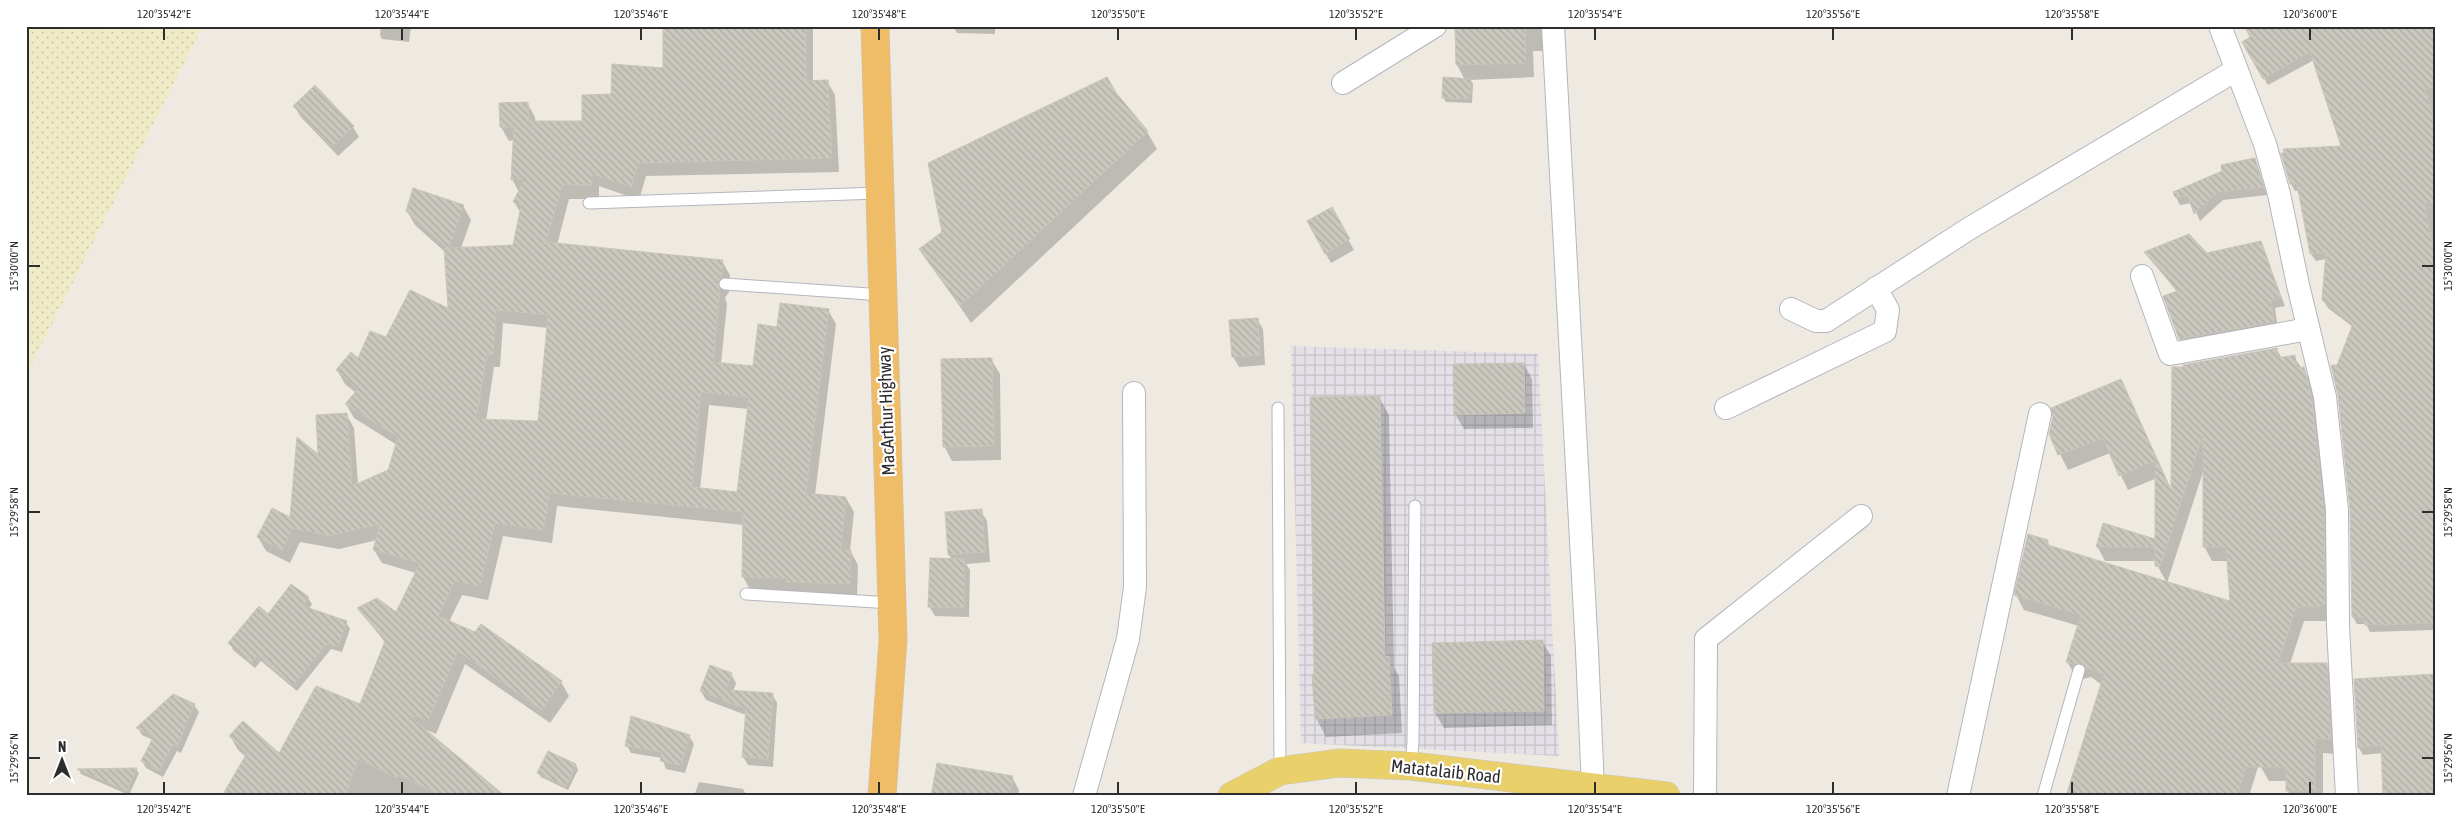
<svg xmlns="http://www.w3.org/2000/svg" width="2462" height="822" font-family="'Asap Condensed',sans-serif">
	<defs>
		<pattern id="industrial-grid" width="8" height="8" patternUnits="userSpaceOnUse" patternTransform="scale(1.25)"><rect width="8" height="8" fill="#e3e1e7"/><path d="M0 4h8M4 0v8" fill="none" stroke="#c3c1c6"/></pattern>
		<pattern id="sand-dots" width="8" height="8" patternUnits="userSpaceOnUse" patternTransform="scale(1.25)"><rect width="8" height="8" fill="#f0ebc7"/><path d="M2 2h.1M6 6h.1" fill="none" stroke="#cecaab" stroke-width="1.8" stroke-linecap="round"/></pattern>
		<pattern id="building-back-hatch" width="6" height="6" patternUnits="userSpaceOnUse" patternTransform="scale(1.25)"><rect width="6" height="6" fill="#cac7bf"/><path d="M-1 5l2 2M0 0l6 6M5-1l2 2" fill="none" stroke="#aeaba4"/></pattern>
	</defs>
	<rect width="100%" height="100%" fill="#eee9e1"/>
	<polygon fill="url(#industrial-grid)" points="1291,346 1538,354 1559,756 1301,743"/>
	<polygon fill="url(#sand-dots)" points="26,26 203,26 26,375"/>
	<g fill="#0003" fill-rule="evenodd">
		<polygon points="381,26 411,26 409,42 382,39 380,35"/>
		<path d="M664,26H813V81H827L835,95L839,172L646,176L639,200L599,186V199H569L557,245L722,261L730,275L729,292L725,298L727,304L721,364L754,367L778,328L828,310L836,324L815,495L846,498L854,512L850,550L858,565L857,597L796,595L793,591H751L743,577L744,525L557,506L552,543L503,536L488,600L462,595L449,622L475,633L481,625L561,682L569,696L550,723L465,664L436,734L424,729L503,796H224L246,757L238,750L230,736L279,755L361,706L386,644L359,608L396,614L416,573L382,563L374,550L377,540L339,549L300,542L290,563L266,551L258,537L291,519L319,456L346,414L354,428L358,484L389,471L397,445L354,418L346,404L356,393L345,384L337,370L359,360L387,339L449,310L445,252L415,225L407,211L463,206L471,220L461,248L514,246L521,213L514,202L519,192L512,179L514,140L509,141L501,127L527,103L535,117V122H583L612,95L665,69ZM503,323L548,328L539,423L486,421L494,367H500ZM709,405L749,409L738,493L700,489Z"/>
		<polygon points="953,26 1018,26 1018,29 995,29 995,34 957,33"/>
		<polygon points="1456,26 1546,26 1548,51 1533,51 1534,77 1470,80 1473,84 1472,103 1446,102 1443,97 1465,80 1457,65"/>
		<polygon points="2436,37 2436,793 2385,796 2383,753 2363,755 2359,748 2433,676 2433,630 2370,632 2366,624 2357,624 2353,617 2351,509 2338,366 2353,327 2328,308 2323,300 2326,259 2316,261 2311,254 2300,191 2295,191 2291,184 2343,147 2314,60 2268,85 2243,42"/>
		<polygon points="315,87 353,127 359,137 338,156 300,116 295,106"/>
		<polygon points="1116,95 1147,132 1157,149 971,323 921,249"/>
		<polygon points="2255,160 2267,195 2223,200 2200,221 2192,203 2180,205 2176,197"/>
		<polygon points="1331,209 1354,250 1331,263 1308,222"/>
		<polygon points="2260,242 2285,306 2275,308 2278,330 2185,347 2180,339 2178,293 2146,253 2207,254"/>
		<polygon points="1257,319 1263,329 1265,365 1239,367 1233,357"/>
		<path d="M2276,349L2282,358L2294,357L2312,383L2332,527L2333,621H2304L2290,664L2326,665L2335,680L2339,754L2323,753V793H2333L2334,796H2290L2288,791V781H2269L2259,764L2249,796H2068L2102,685L2091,677L2083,679L2076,676L2067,662L2079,626L2024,610L2016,595L2047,542L2051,547L2167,583L2157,565V561H2105L2097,546L2157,541V478L2128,490L2110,453L2068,470L2050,434L2121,381L2172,491L2185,368ZM2203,472L2204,546L2212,561H2228L2231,603L2167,583Z"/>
		<polygon points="991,359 1000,374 1001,460 952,461 944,446"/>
		<polygon points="1524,364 1532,379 1533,428 1464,429 1455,414"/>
		<polygon points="1379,397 1389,415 1394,668 1399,676 1402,733 1326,737 1316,718 1316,675"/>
		<polygon points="981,511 987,521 990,562 966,564 970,570 969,617 935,616 929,606 952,560 949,555 946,514"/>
		<polygon points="291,585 308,598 312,604 309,609 346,622 350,629 342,652 331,649 297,691 261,661 255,668 233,650 230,643 269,616"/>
		<polygon points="1542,641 1551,656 1552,725 1444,728 1435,713 1434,644"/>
		<polygon points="731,674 736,683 733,692 772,694 777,703 773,767 748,765 743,757 746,715 706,700 701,691"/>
		<polygon points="194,705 199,712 181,753 177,751 163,777 146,768 142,761 153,740 142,735 138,728"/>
		<polygon points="689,736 694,744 685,773 666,769 662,758 631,753 627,746"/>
		<polygon points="549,752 576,765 578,770 568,790 541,777 538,773"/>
		<polygon points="136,769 139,773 129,795 81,774 79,770"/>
		<polygon points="1012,777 1019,790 1018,796 932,796"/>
		<polygon points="699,782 743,789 747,796 694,796"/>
	</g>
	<g fill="url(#building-back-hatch)" stroke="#c9c5ba" fill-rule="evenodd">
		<path d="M663,26H806V81L828,80L832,158L639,163L631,187L592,174V185H562L546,242L723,260L721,277L718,283L720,290L713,362L753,366L758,324L777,327L780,303L829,309L806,493L846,497L841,549L851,550L850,584L787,582V578L742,577L743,512L549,493L544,530L495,523L480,586L455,581L438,616L475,632L481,624L562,681L542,710L458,651L428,721L416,715L413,719L505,796H443L399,775L397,778L358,759L345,796H222L247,753L229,736L243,721L279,753L316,686L360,704L385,641L357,608L377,598L396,612L420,563L373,550L380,524L330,536L293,528L282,550L257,537L272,508L290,517L297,437L318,454L316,415L347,413L352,486L388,470L398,437L345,404L358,389L336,370L351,352L358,358L370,331L386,337L410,290L448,308L444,248H447L406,211L413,188L464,205L449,248L513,245L521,206L513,202L524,180H511L514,127H500L499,103L528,102L529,121H582V95L611,94L612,64L663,68ZM496,310L548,315L538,421L476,419L487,354H493ZM701,392L749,397L737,492L692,487Z"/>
		<polygon points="1455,26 1525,26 1526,63 1456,65"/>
		<polygon points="2244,26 2432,26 2436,37 2436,87 2425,89 2436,127 2436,203 2424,202 2433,248 2436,248 2436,623 2365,625 2364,617 2352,617 2350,509 2338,395 2331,365 2337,365 2353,324 2322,300 2326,252 2310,254 2297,184 2290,184 2281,153 2284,153 2283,149 2341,146 2310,52 2263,79 2242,42 2250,37"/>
		<polygon points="1107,77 1117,94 1148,131 960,306 919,249 942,232 928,163"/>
		<polygon points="1443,77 1471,79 1470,99 1442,98"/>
		<polygon points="315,85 354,126 332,147 293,106"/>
		<polygon points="2255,158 2264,187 2218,192 2194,214 2188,196 2175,197 2173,192 2222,171 2221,165"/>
		<polygon points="1332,207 1350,239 1325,254 1307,221"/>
		<polygon points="2189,234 2207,253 2261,241 2281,297 2271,300 2274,322 2179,339 2163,296 2178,291 2144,252"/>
		<polygon points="1258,318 1260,355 1232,357 1229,320"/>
		<polygon points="2277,348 2278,358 2295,355 2297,368 2304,367 2312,399 2324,511 2325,606 2296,607 2278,663 2327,663 2331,739 2315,739 2315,791 2286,791 2286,767 2246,767 2237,796 2066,796 2104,674 2086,668 2082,663 2074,664 2066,662 2081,615 2014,595 2028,534 2048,540 2048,545 2230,601 2226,547 2203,547 2203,434 2160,567 2155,566 2155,547 2096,547 2103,523 2155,539 2155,461 2119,476 2103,438 2058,455 2049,434 2053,417 2051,408 2121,379 2171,490 2172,367 2184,367 2183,365"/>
		<polygon points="992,358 994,446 943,447 941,359"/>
		<polygon points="1524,363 1525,413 1454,415 1453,364"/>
		<polygon points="1380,396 1385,657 1389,656 1392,715 1315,719 1312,674 1314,674 1310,397"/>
		<polygon points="982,509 985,552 948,555 945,512"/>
		<polygon points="930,558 965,559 964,608 928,607"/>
		<polygon points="291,584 309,597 303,606 347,621 338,647 328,643 293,685 257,656 251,663 228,643 259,606 268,614"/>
		<polygon points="1543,640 1544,711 1434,713 1432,643"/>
		<polygon points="710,665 732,673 726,690 773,693 768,759 742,757 746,709 700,691"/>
		<polygon points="2436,674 2436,794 2383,796 2381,745 2358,748 2354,679"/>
		<polygon points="173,694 195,704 177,746 173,744 159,771 141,761 154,736 136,728"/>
		<polygon points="631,716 690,735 681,765 660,761 662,752 625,746"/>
		<polygon points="548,751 576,764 566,787 537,773"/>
		<polygon points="937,763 1013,776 1009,796 931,796"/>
		<polygon points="137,768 127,791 77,769"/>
	</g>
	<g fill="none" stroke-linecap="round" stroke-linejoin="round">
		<g stroke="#b4b6bf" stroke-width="13">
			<g id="service">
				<polyline points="589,203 879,193"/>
				<polyline points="725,284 883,295"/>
				<polyline points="1278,408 1280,771"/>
				<polyline points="746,594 892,603"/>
				<polyline points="1411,766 1413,742 1415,506"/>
				<polyline points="2043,796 2079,670"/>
			</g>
		</g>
		<g stroke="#b4b6bf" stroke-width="24">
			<g id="minor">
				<polyline points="1553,26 1587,651 1593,788"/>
				<polyline points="2220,26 2265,144 2279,194 2298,285 2325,397 2337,510 2338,626 2347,796"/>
				<polyline points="1343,83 1435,26"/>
				<polyline points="2142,276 2170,354 2308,329"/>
				<polyline points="1791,309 1816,321 1826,321 1970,228 2236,70"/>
				<polyline points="1726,408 1885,331 1888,310 1876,288"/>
				<polyline points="1084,796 1128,639 1135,587 1134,393"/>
				<polyline points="1705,796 1706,639 1861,516"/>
				<polyline points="1958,796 2040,414"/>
			</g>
		</g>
		<g stroke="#c8c8c8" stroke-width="29">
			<polyline id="primary" points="1232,796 1280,771 1339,763 1411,766 1666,796"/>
		</g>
		<g stroke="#c8c8c8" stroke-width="29">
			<polyline id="trunk" points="875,26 893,640 882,796"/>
		</g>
		<use href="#service" stroke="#fff" stroke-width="11"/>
		<use href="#minor" stroke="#fff" stroke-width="22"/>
		<use href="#primary" stroke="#e9d06b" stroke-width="28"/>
		<use href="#trunk" stroke="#efbc68" stroke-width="28"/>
	</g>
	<path fill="none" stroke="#2d2d2d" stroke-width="2" d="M164,28V40M402,28V40M641,28V40M879,28V40M1118,28V40M1356,28V40M1595,28V40M1833,28V40M2072,28V40M2310,28V40M28,266H40M2422,266H2434M28,512H40M2422,512H2434M28,758H40M2422,758H2434M164,782V794M402,782V794M641,782V794M879,782V794M1118,782V794M1356,782V794M1595,782V794M1833,782V794M2072,782V794M2310,782V794"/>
	<g text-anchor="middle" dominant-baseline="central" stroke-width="4.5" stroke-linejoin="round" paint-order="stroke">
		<g font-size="18" fill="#2d2d2d" stroke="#fff">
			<text transform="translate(886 411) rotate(-92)">MacArthur Highway</text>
			<text transform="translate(1446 771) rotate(6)">Matatalaib Road</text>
		</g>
	</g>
	<rect width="2462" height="822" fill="none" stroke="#ffffff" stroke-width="55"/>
	<g transform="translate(62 760)" stroke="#ffffff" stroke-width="4" paint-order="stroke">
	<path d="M0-4L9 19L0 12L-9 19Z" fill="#2d2d2d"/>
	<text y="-8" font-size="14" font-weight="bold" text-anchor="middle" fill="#2d2d2d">N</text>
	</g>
	<rect x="28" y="28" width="2406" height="766" fill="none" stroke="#2d2d2d" stroke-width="2"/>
	<g font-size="12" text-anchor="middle" fill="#2d2d2d">
		<text x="164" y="18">120°35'42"E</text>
		<text x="402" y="18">120°35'44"E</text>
		<text x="641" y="18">120°35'46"E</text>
		<text x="879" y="18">120°35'48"E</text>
		<text x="1118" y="18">120°35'50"E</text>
		<text x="1356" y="18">120°35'52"E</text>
		<text x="1595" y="18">120°35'54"E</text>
		<text x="1833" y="18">120°35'56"E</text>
		<text x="2072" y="18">120°35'58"E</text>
		<text x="2310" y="18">120°36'00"E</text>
		<text transform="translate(14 266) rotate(-90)" y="4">15°30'00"N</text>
		<text transform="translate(2448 266) rotate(-90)" y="4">15°30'00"N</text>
		<text transform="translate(14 512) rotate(-90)" y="4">15°29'58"N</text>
		<text transform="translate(2448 512) rotate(-90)" y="4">15°29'58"N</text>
		<text transform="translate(14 758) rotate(-90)" y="4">15°29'56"N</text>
		<text transform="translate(2448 758) rotate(-90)" y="4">15°29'56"N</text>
		<text x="164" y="813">120°35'42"E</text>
		<text x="402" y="813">120°35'44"E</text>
		<text x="641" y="813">120°35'46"E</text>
		<text x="879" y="813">120°35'48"E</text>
		<text x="1118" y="813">120°35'50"E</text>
		<text x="1356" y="813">120°35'52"E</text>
		<text x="1595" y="813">120°35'54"E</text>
		<text x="1833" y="813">120°35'56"E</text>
		<text x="2072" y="813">120°35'58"E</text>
		<text x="2310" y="813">120°36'00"E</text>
	</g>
</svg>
